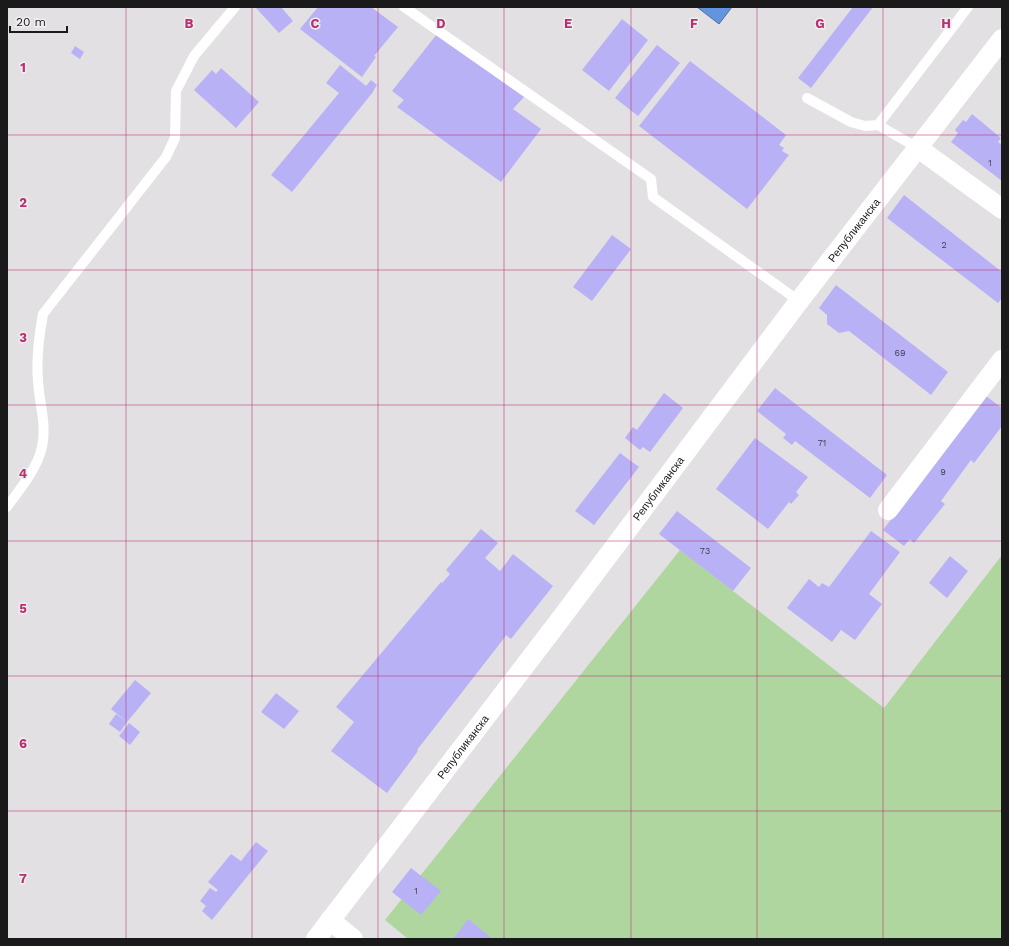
<svg xmlns="http://www.w3.org/2000/svg" width="1009" height="946" font-family="'Work Sans',sans-serif">
	<rect width="100%" height="100%" fill="#e3e0e3"/>
	<polygon fill="#afd69f" points="680,550 884,708 1002,555 1002,939 408,939 385,920"/>
	<polygon fill="#6395de" stroke="#4d70a4" points="697,7 732,7 719,24"/>
	<g fill="#b9b1f6">
		<polygon points="257,7 281,7 293,21 279,33 256,8"/>
		<polygon points="318,7 371,7 398,27 374,56 376,57 362,77 300,29"/>
		<polygon points="853,7 873,7 811,88 798,78"/>
		<polygon points="622,19 648,40 609,91 582,70"/>
		<polygon points="437,34 524,97 513,109 541,129 501,182 397,107 404,100 392,91"/>
		<polygon points="657,45 680,63 638,116 615,98"/>
		<polygon points="75,46 84,52 80,59 71,53"/>
		<polygon points="690,61 786,135 779,145 784,148 782,151 789,155 747,209 639,126"/>
		<polygon points="340,65 366,86 371,80 377,85 373,91 373,92 292,192 271,175 339,93 326,83"/>
		<polygon points="221,68 259,102 236,128 194,90 212,70 216,74"/>
		<polygon points="972,114 1001,138 998,142 1002,145 1002,181 951,142 958,133 955,130 963,120 966,122"/>
		<polygon points="904,195 1002,272 1002,298 998,303 887,218"/>
		<polygon points="612,235 631,249 592,301 573,287"/>
		<polygon points="836,285 948,372 931,395 849,331 839,333 827,324 827,315 819,308"/>
		<polygon points="775,388 887,475 870,498 795,441 792,445 783,438 786,434 757,411"/>
		<polygon points="664,393 683,408 650,452 643,447 640,450 625,438 633,427 637,430"/>
		<polygon points="986,396 1002,408 1002,426 974,463 971,460 941,501 945,504 914,543 910,539 904,546 883,530"/>
		<polygon points="755,438 808,477 796,492 799,495 791,504 789,502 768,529 716,489"/>
		<polygon points="620,453 639,467 594,525 575,511"/>
		<polygon points="677,511 751,568 733,591 659,534"/>
		<polygon points="481,529 498,543 485,558 500,571 513,554 553,586 511,639 506,635 505,637 417,750 418,751 387,793 331,751 354,722 336,707 441,582 442,583 450,574 446,570"/>
		<polygon points="871,531 900,552 869,594 882,604 855,640 841,630 832,642 787,608 809,579 819,587 822,583 829,587"/>
		<polygon points="950,556 968,571 947,598 929,583"/>
		<polygon points="135,680 151,693 127,722 111,709"/>
		<polygon points="276,693 299,711 284,729 261,712"/>
		<polygon points="116,714 127,722 120,732 109,724"/>
		<polygon points="129,723 140,732 130,745 119,736"/>
		<polygon points="256,842 268,851 212,920 202,911 206,906 200,901 210,888 216,892 218,890 208,882 231,854 241,861"/>
		<polygon points="411,868 441,891 421,915 392,892"/>
		<polygon points="468,919 493,939 456,939 454,938"/>
	</g>
	<g fill="none" stroke-linecap="round" stroke-linejoin="round">
		<g stroke="#fff" stroke-width="10">
			<polyline points="404,7 651,179 653,197 799,301"/>
			<polyline points="807,98 851,122 865,126 878,125"/>
			<polyline points="918,148 878,125 968,7"/>
			<path d="M7,507C20,489 37,469 42,447C47,424 39,403 38,380C36,358 39,336 43,314L166,157L175,138L176,91L194,56L235,7"/>
		</g>
		<g stroke="#fff" stroke-width="20">
			<polyline points="918,148 1002,209"/>
			<polyline points="888,510 1002,360"/>
			<polyline points="330,920 353,939"/>
			<path id="s1" d="M316,939L559,621L799,301L1002,39"/>
		</g>
	</g>
	<path fill="none" stroke="#b8306e" stroke-width="1" stroke-opacity="0.55" d="M126,7V939M252,7V939M378,7V939M504,7V939M631,7V939M757,7V939M883,7V939M7,135H1002M7,270H1002M7,405H1002M7,541H1002M7,676H1002M7,811H1002"/>
	<g text-anchor="middle" dominant-baseline="central" stroke-width="3" stroke-linejoin="round" paint-order="stroke">
		<g font-size="9" fill="#424052">
			<text x="990" y="163">1</text>
			<text x="944" y="245">2</text>
			<text x="900" y="353">69</text>
			<text x="822" y="443">71</text>
			<text x="943" y="472">9</text>
			<text x="705" y="551">73</text>
			<text x="416" y="891">1</text>
		</g>
		<g font-size="11" fill="#1b1a1b" stroke="#f0edf0">
			<text stroke="none"><textPath href="#s1" startOffset="890">Републиканска</textPath></text>
			<text stroke="none"><textPath href="#s1" startOffset="566">Републиканска</textPath></text>
			<text stroke="none"><textPath href="#s1" startOffset="242">Републиканска</textPath></text>
		</g>
	</g>
	<g font-size="13" text-anchor="middle" font-weight="bold" fill="#b8306e" stroke="#f0edf0" stroke-width="3" stroke-linejoin="round" paint-order="stroke">
		<text x="189" y="28">B</text>
		<text x="315" y="28">C</text>
		<text x="441" y="28">D</text>
		<text x="568" y="28">E</text>
		<text x="694" y="28">F</text>
		<text x="820" y="28">G</text>
		<text x="946" y="28">H</text>
		<text x="23" y="72">1</text>
		<text x="23" y="207">2</text>
		<text x="23" y="342">3</text>
		<text x="23" y="478">4</text>
		<text x="23" y="613">5</text>
		<text x="23" y="748">6</text>
		<text x="23" y="883">7</text>
	</g>
	<rect width="1009" height="946" fill="none" stroke="#1b1a1b" stroke-width="16"/>
	<path d="M10 26v6h57v-6" fill="none" stroke="#1b1a1b" stroke-width="2"/>
	<text x="16" y="26" font-size="12" fill="#1b1a1b" stroke="#f0edf0" stroke-width="3" paint-order="stroke">20 m</text>
</svg>
